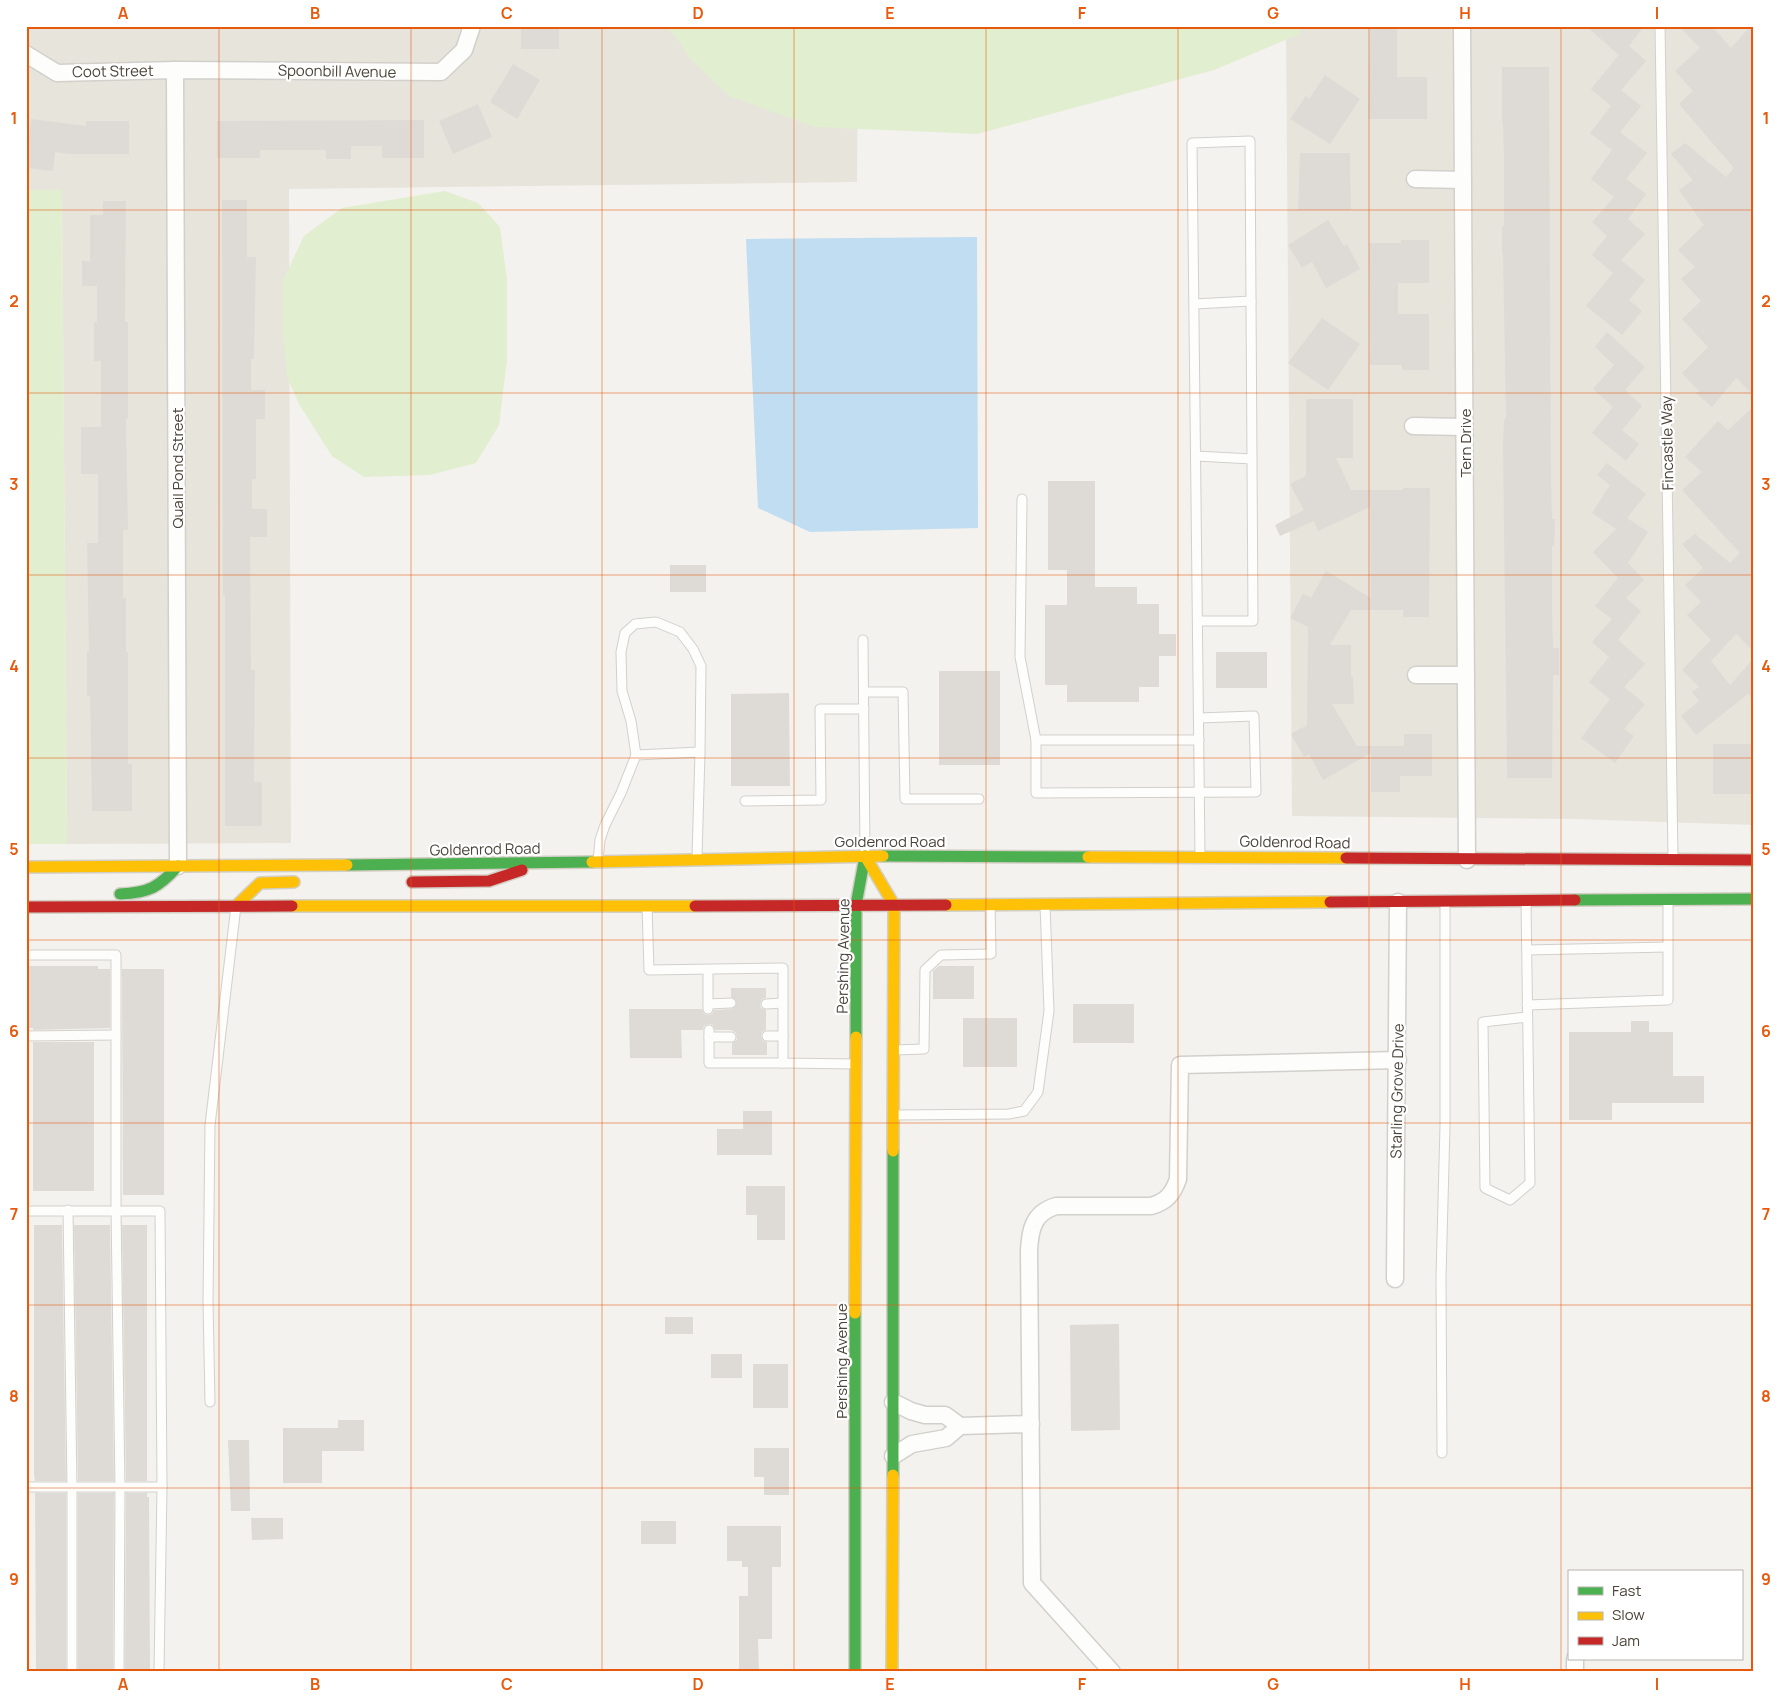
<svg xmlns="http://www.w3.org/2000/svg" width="1780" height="1698" font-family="Manrope,sans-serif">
	<rect width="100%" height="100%" fill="#f4f2ee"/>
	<g fill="#e7e4dc">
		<polygon points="26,26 858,26 857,182 289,189 291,843 67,844 62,190 26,190"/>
		<polygon points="1286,26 1754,26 1754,825 1573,819 1292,816"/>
	</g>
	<g fill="#e1eecf">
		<polygon points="665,26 1299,26 1300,34 1214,70 977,134 815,127 729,96 689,58 678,39"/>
		<polygon points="26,190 62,190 67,844 26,844"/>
		<polygon points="445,191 478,203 500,227 507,280 507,360 499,425 476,463 430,475 364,477 332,456 299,404 287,377 283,335 283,280 304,236 342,208"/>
	</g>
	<polygon fill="#c0ddf1" points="977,237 978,528 810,532 758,508 746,239"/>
	<g fill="#dedbd6">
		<rect x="521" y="26" width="38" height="23"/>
		<polygon points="1370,26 1397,26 1397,77 1427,77 1427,119 1368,119"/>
		<polygon points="1586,26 1644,26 1629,46 1646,61 1621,90 1641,106 1620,132 1647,153 1626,179 1646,194 1628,219 1645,234 1621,260 1645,280 1629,300 1642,311 1622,335 1586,306 1613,273 1592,255 1607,236 1592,222 1614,197 1591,179 1612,150 1590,133 1611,106 1591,89 1619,55"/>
		<polygon points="1679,26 1712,26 1731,48 1751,26 1754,26 1754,396 1736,378 1712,407 1696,393 1699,391 1682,373 1708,347 1682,319 1701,301 1681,279 1695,267 1678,250 1704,225 1679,190 1693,180 1671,154 1685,143 1726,177 1734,168 1679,104 1693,91 1675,71 1700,48"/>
		<polygon points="513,64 540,80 517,119 490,102"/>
		<polygon points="1502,67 1549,67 1551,481 1552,519 1555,519 1554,546 1552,546 1552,610 1553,648 1559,648 1559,675 1553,675 1552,778 1507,778 1503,447 1504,419 1506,419 1503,253 1502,253 1502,226 1504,226 1504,159 1503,123 1502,123"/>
		<polygon points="1325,75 1360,99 1330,144 1290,119 1306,96 1309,99"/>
		<polygon points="478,104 492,137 453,154 439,121"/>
		<polygon points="31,119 86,126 86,121 129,121 129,154 69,154 55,152 53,171 26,168"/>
		<polygon points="424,120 424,158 382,158 382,146 351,146 351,159 326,159 326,150 260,150 260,158 217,158 217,121"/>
		<polygon points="1300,153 1350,153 1351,210 1298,210"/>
		<polygon points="222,200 247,200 247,257 256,257 254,359 251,359 251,390 265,390 265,419 256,419 256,479 252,479 252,509 267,509 267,537 250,537 251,670 255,670 254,782 262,782 262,826 225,826 225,595 223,595"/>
		<polygon points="103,201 126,201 125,322 128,322 128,419 126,419 128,530 123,530 123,598 126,598 126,652 128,652 128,764 132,764 132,811 92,811 90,696 87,696 87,652 89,652 87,543 98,543 98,474 81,474 81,427 101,427 101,361 94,361 94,322 97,322 97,286 82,286 82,261 90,261 90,215 103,215"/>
		<polygon points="1328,220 1344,246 1347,244 1360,269 1326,288 1312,262 1302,268 1288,245"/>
		<polygon points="1401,240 1429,240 1429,283 1398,283 1398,314 1429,314 1429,370 1402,370 1402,365 1370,365 1369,243 1401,243"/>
		<polygon points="1322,318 1360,344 1328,390 1288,363"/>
		<polygon points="1607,332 1645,367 1625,390 1642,406 1622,430 1639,444 1626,461 1592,433 1613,407 1593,389 1614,365 1595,347"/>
		<polygon points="1306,399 1353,399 1353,458 1336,458 1351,490 1403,490 1403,488 1430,488 1429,617 1403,617 1403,610 1351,610 1330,645 1351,645 1351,677 1353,677 1354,704 1332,704 1357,746 1404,746 1404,734 1432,734 1432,776 1400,776 1400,792 1371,792 1371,753 1323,780 1309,754 1304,757 1291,734 1307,725 1308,627 1290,618 1303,594 1311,598 1326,571 1371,598 1370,507 1318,531 1314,521 1280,536 1275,525 1304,510 1290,484 1306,476"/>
		<polygon points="1754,406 1754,652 1736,634 1711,661 1730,685 1754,658 1754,699 1748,694 1696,735 1681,716 1699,701 1692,692 1699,687 1682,670 1711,640 1687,615 1701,602 1685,585 1703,568 1682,544 1695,534 1730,563 1740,553 1682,490 1702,472 1685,457 1718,421 1728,430"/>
		<polygon points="1607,463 1646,494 1627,518 1648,532 1628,563 1644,580 1626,598 1641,611 1618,640 1645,664 1624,687 1645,704 1624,729 1634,736 1615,763 1581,738 1610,699 1589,682 1609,657 1592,642 1612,619 1595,606 1618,578 1593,552 1616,529 1592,513 1610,485 1597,475"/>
		<polygon points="1048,481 1095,481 1095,587 1137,587 1137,604 1159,604 1159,634 1176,634 1176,656 1159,656 1159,687 1139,687 1139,702 1067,702 1067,685 1045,685 1045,605 1067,605 1067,570 1048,570"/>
		<rect x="670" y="565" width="36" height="27"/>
		<rect x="1216" y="652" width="51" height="36"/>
		<rect x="939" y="671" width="61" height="94"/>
		<polygon points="789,693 790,786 731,786 731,694"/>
		<rect x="1713" y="744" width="40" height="50"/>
		<polygon points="26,966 98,966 98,969 110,969 110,1028 33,1030 33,1028 26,1028"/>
		<polygon points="939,966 974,966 974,999 933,999 933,971"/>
		<polygon points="122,969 164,969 164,1195 123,1195"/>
		<polygon points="731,988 766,988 766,998 762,999 760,1004 761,1008 766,1010 766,1030 762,1032 761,1036 763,1041 767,1042 767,1055 732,1055 732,1043 737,1040 736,1033 731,1030 715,1030 713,1025 709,1024 704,1026 703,1030 681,1030 682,1058 630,1058 629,1009 702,1009 704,1014 708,1015 712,1014 714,1010 731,1009 736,1006 736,1000 731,997"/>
		<rect x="1073" y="1004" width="61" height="39"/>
		<rect x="963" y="1018" width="54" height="49"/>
		<polygon points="1631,1021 1649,1021 1649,1032 1673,1032 1673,1076 1704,1076 1704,1103 1612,1103 1612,1120 1569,1120 1569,1032 1631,1032"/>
		<rect x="33" y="1042" width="61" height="149"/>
		<polygon points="743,1111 772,1111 772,1155 717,1155 717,1129 743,1129"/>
		<polygon points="746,1186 785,1186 785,1240 757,1240 757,1215 746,1215"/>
		<polygon points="34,1225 62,1225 66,1481 35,1481 34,1476"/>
		<polygon points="74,1225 110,1225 114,1481 78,1481"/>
		<polygon points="122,1225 147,1225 147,1481 126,1481"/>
		<rect x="665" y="1317" width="28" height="17"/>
		<polygon points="1119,1324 1120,1430 1071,1431 1070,1325"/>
		<rect x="711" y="1354" width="31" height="24"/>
		<rect x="753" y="1364" width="35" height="44"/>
		<polygon points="338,1420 364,1420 364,1451 322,1451 322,1483 283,1483 283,1428 338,1428"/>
		<polygon points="228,1440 249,1440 250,1511 231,1511"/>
		<polygon points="754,1448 789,1448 789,1495 764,1495 764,1477 754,1477"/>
		<polygon points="35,1493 66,1493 66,1672 36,1672"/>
		<polygon points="78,1493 114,1493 113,1672 78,1672"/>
		<polygon points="126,1493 147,1493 147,1497 149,1497 150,1672 125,1672"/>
		<polygon points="251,1518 283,1518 283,1539 252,1540"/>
		<rect x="641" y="1521" width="35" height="23"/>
		<polygon points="727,1526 781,1526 781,1567 772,1567 772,1639 758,1639 759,1672 739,1672 739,1596 748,1596 748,1567 742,1567 742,1561 727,1561"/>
	</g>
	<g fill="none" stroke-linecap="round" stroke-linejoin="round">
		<g stroke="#d2d0cb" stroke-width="11">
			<g id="lane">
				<polyline points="1660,26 1673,858"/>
				<polyline points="1194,304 1251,301"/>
				<polyline points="1196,456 1252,459"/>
				<polyline points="1022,499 1020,657 1036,740"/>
				<polyline points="1198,621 1253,621 1250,141 1192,143 1200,856"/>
				<polyline points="863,640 865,855"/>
				<polyline points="864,692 903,692 905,799 979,799"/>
				<polyline points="1199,718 1254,716 1256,792 1036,793 1036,740 1199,740"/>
				<polyline points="636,755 631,721 622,691 621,652 625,633 635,624 656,622 680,632 693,649 701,666 700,752"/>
				<polyline points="745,801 821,800 820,709 864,709"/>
				<polyline points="598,861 600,840 605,825 621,793 636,755 700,752 697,858"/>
				<polyline points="1526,901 1530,1183 1510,1200 1485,1188 1483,1022 1527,1017"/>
				<polyline points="647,906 649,970 783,968 783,1063 856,1064"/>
				<polyline points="1527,950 1668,947"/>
				<polyline points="26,955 116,955 116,1210 120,1487 119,1672"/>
				<polyline points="708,970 708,1009"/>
				<polyline points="708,1004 731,1003"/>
				<polyline points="766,1004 783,1003"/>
				<polyline points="1527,1005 1668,1000 1668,901"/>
				<polyline points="709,1030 709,1063 783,1063"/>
				<polyline points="26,1036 116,1035"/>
				<polyline points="767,1036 783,1036"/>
				<polyline points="709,1037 731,1037"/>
				<polyline points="895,1050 924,1049 925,970 941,955 991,954 990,904"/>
				<polyline points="894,1115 1009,1114 1024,1111 1038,1092 1049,1011 1045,905"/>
				<polyline points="68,1210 72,1487 72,1672"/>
				<polyline points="26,1211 160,1211 162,1487 159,1672"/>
				<polyline points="210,1402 208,1302 210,1125 236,906"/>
				<polyline points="1442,1453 1441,1277 1445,1126 1445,902"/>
				<polyline points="26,1487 162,1487"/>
			</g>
		</g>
		<g stroke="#d2d0cb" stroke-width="19">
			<g id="street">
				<polyline points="1462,26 1467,860"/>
				<polyline points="26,54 57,73 175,70 441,72 464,50 472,26"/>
				<polyline points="175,70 178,866"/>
				<polyline points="1415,179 1463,180"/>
				<polyline points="1413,426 1464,427"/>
				<polyline points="1416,675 1466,675"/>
				<polyline points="1395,1279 1398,902"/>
				<polyline points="893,1402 911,1411 925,1415 945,1415 960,1426 946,1438 912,1444 893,1456"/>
				<polyline points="960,1426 1031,1424"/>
				<polyline points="1575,1659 1575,1672"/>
				<path d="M1112,1672L1032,1583L1029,1251C1030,1230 1033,1213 1056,1206H1151C1166,1202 1173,1194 1178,1179L1180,1065L1398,1060"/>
			</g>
		</g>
		<g stroke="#d3cfc5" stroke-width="14">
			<g id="fast">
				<polyline points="883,856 1088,857"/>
				<polyline points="347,865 592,862"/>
				<path d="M120,894C149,893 159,887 178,866"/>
				<polyline points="1575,900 1754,899"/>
				<polyline points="856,1037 856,905 865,856"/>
				<polyline points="893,1475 893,1151"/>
				<polyline points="855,1672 855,1313"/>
			</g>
		</g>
		<g stroke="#d3cfc5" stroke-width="14">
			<g id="slow">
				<polyline points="865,856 894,905 893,1151"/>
				<polyline points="1088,857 1346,858"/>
				<polyline points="592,862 883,856"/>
				<polyline points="26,867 347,865"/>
				<polyline points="946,905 1330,902"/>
				<polyline points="236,906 260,883 294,882"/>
				<polyline points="292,906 695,906"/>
				<polyline points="855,1313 856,1037"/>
				<polyline points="892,1672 893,1475"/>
			</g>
		</g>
		<g stroke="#d3cfc5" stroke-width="14">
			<g id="jam">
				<polyline points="1346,858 1754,860"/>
				<polyline points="412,882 489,881 522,870"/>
				<polyline points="1330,902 1575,900"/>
				<polyline points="695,906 946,905"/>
				<polyline points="26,907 292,906"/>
			</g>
		</g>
		<use href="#lane" stroke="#fdfdfc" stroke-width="9"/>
		<use href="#street" stroke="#fdfdfc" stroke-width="16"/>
		<use href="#fast" stroke="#4caf50" stroke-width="11"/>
		<use href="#slow" stroke="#ffc107" stroke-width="11"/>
		<use href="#jam" stroke="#c62828" stroke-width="11"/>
	</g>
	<path fill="none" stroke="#e8590c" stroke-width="1" stroke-opacity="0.55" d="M219,26V1672M411,26V1672M602,26V1672M794,26V1672M986,26V1672M1178,26V1672M1369,26V1672M1561,26V1672M26,210H1754M26,393H1754M26,575H1754M26,758H1754M26,940H1754M26,1123H1754M26,1305H1754M26,1488H1754"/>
	<g text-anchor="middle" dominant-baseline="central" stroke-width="4.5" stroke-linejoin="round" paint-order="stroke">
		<g font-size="15" fill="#4b4439" stroke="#fff">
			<text transform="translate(113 71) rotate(-1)">Coot Street</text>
			<text transform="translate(337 71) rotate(1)">Spoonbill Avenue</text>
			<text transform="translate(1465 443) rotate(-90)">Tern Drive</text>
			<text transform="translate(1667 443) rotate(-91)">Fincastle Way</text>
			<text transform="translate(177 468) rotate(-90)">Quail Pond Street</text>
			<text x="890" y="841">Goldenrod Road</text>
			<text transform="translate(1295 842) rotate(1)">Goldenrod Road</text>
			<text transform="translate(485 849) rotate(-1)">Goldenrod Road</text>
			<text transform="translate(843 956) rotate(-89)">Pershing Avenue</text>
			<text transform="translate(1397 1091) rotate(-89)">Starling Grove Drive</text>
			<text transform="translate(841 1361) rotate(-90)">Pershing Avenue</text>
		</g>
	</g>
	<rect width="1780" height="1698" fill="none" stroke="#ffffff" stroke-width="55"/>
	<rect x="1568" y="1570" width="175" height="90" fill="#ffffff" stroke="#b7b4b0"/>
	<rect x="1578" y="1587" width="25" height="8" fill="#4caf50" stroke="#b7b4b0"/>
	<text x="1612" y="1596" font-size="15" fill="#4b4439">Fast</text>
	<rect x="1578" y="1612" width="25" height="8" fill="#ffc107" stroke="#b7b4b0"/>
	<text x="1612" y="1620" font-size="15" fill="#4b4439">Slow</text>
	<rect x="1578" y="1637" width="25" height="8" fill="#c62828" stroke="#b7b4b0"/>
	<text x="1612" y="1646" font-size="15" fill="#4b4439">Jam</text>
	<rect x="28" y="28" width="1724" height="1642" fill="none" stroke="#e8590c" stroke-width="2"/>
	<g font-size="16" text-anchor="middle" font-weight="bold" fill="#e8590c">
		<text x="123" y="19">A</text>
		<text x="315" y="19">B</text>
		<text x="507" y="19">C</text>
		<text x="698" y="19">D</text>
		<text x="890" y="19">E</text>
		<text x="1082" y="19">F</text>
		<text x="1273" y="19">G</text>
		<text x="1465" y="19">H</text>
		<text x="1657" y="19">I</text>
		<text x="14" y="124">1</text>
		<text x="1766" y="124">1</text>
		<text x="14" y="307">2</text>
		<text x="1766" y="307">2</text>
		<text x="14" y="490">3</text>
		<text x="1766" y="490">3</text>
		<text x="14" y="672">4</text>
		<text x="1766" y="672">4</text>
		<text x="14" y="855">5</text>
		<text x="1766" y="855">5</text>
		<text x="14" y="1037">6</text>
		<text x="1766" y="1037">6</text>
		<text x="14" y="1220">7</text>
		<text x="1766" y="1220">7</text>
		<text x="14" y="1402">8</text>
		<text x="1766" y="1402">8</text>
		<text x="14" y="1585">9</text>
		<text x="1766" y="1585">9</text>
		<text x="123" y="1690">A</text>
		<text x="315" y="1690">B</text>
		<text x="507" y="1690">C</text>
		<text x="698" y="1690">D</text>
		<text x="890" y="1690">E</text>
		<text x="1082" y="1690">F</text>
		<text x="1273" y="1690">G</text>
		<text x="1465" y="1690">H</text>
		<text x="1657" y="1690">I</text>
	</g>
</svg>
